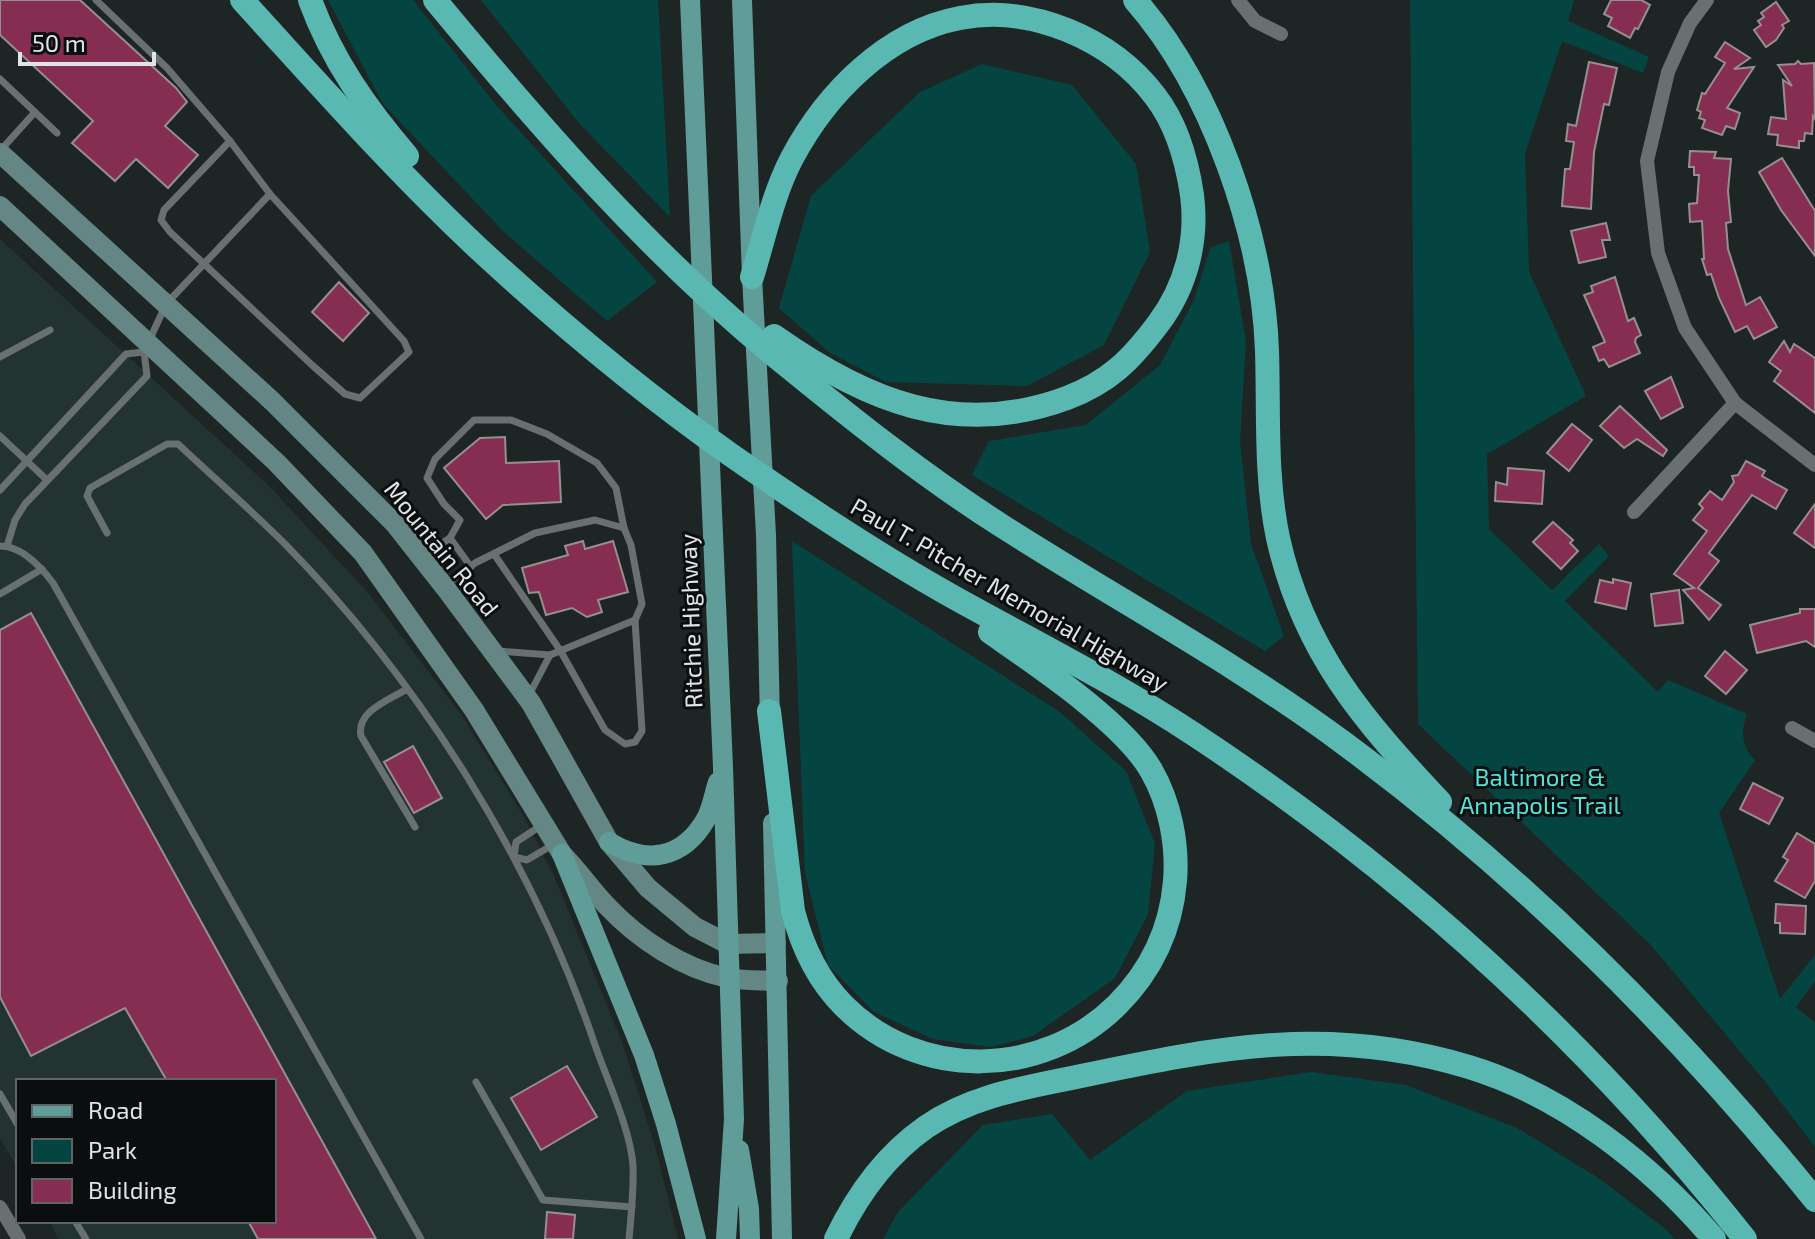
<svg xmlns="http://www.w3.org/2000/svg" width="1815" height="1239" font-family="'Exo 2',sans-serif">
	<rect width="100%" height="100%" fill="#1e2625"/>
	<polygon fill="#233332" points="0,239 269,486 369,594 461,714 524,817 554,876 622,1042 655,1146 678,1239 59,1239 49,1221 274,1221 274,1081 18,1081 18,1169 0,1138"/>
	<g fill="#044542">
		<polygon points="328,0 413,0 496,105 657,282 607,321 504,232 383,104"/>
		<polygon points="481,0 658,0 670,217 579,123"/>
		<path d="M1410,0H1574L1568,21L1649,57L1643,73L1562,41L1525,154L1529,272L1586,396L1487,454L1489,529L1552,590L1599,544L1609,556L1565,601L1658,692L1668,680L1747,714C1741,732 1741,746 1755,760L1719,813L1780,999L1815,955V981L1796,1007L1815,1023V1147L1763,1079L1650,944L1418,724Z"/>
		<polygon points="982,64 1072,85 1136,164 1150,252 1104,345 1027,386 886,382 830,353 779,308 811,196 920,92"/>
		<polygon points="1229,241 1246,342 1240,441 1251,544 1284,636 1265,651 972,475 989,441 1086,425 1160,365 1194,300 1210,248"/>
		<polygon points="792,541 1060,712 1126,771 1155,844 1148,914 1115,978 1033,1036 991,1047 933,1039 874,1012 828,965 805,873"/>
		<polygon points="1311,1072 1406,1085 1517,1128 1597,1177 1668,1231 1674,1239 883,1239 898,1212 983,1125 1052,1114 1090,1160 1187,1091"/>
	</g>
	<g fill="#862e51" stroke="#978e90" stroke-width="2">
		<polygon points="0,0 80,0 176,88 187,102 165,126 198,155 168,188 136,159 115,181 72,143 93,121 0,35"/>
		<polygon points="1611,0 1641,0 1650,5 1638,29 1635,28 1630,38 1608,26 1612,18 1604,14"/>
		<polygon points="1776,2 1789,21 1782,25 1784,28 1776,40 1766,47 1754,30 1761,25 1758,21 1764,17 1761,13"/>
		<polygon points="1725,42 1750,58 1734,69 1754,67 1727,108 1740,113 1735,129 1726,126 1722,135 1702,128 1705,120 1699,118 1701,112 1697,110 1702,93 1705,94 1725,63 1715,57"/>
		<polygon points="1798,61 1801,64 1814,63 1815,119 1813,116 1812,134 1805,133 1804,141 1799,141 1799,148 1777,145 1778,135 1768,134 1771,117 1786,119 1783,80 1792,86 1778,65 1795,64"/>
		<polygon points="1589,62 1617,68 1609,105 1604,104 1594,152 1591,209 1562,206 1565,169 1570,169 1574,142 1566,141 1568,124 1576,126"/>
		<polygon points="1690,151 1716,152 1714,158 1731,159 1728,191 1731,222 1726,223 1728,249 1746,305 1760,297 1777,327 1754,339 1747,326 1735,332 1719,298 1711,274 1707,275 1702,259 1704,259 1702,221 1690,222 1689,204 1697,203 1699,175 1694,175 1694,167 1689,167"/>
		<polygon points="1782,158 1815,211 1815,256 1781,210 1759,172"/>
		<polygon points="1606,223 1610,240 1602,240 1606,257 1579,263 1571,231"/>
		<polygon points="1615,277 1628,321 1634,318 1641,335 1636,338 1635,342 1640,353 1609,367 1604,359 1599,361 1593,347 1605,342 1584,295 1593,292 1591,286"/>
		<polygon points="339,282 369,313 343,341 312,312"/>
		<polygon points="1784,341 1790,352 1794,344 1815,358 1815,413 1774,381 1781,371 1769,362"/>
		<polygon points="1671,377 1683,407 1661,419 1645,391"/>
		<polygon points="1620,406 1667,450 1663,456 1637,439 1624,448 1600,426"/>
		<polygon points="1572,424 1592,440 1569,471 1547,453"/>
		<polygon points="505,437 506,463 559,461 561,502 503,505 486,519 444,468 480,438"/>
		<polygon points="1746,461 1765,471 1762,476 1787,490 1776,509 1752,495 1709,553 1719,561 1698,588 1721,605 1709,620 1683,590 1694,588 1674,574 1707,531 1693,520 1703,508 1699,504 1710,491 1722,500 1734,482 1732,476 1738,475"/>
		<polygon points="1508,468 1544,471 1542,504 1495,501 1496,482 1507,485"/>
		<polygon points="1815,504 1815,548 1794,533"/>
		<polygon points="1553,522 1573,540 1570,543 1578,551 1561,569 1533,542"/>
		<polygon points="583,541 585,549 613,541 628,592 598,600 602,612 587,617 572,608 546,615 539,592 529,593 522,568 568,555 565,546"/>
		<polygon points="1613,579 1631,583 1626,609 1595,602 1600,580 1613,583"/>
		<polygon points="1679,590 1683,623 1655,626 1651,594"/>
		<polygon points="1800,609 1815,609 1815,647 1806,641 1757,653 1750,625 1800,613"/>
		<polygon points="31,613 274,1054 376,1239 258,1239 248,1221 274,1221 274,1081 167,1081 125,1008 31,1056 0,997 0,630"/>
		<polygon points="1725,651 1747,670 1726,694 1705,676"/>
		<polygon points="413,746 442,798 414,813 384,762"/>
		<polygon points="1753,783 1783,798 1769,824 1740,809"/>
		<polygon points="1797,833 1815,844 1815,881 1805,898 1775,881 1788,860 1783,857"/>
		<polygon points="1776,904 1806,906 1805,934 1780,933 1780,923 1775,923"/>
		<polygon points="567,1066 597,1117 541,1150 511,1098"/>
		<polygon points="547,1212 575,1215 573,1239 545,1239"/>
	</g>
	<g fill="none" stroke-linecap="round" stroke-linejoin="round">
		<g stroke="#687170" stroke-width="7">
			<polyline points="0,79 57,133"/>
			<polyline points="230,141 164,210 161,220 170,232 312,365 345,394 360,398 409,352 404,341 270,194"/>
			<polyline points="0,151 35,112"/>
			<polyline points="0,357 50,330"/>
			<polyline points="0,436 47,480"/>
			<polyline points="0,490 126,354 144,352"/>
			<path d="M107,533L87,496L90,488L167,444H178C214,478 251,510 285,544C420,682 533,861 595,1045C607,1080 631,1131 633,1166C634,1191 631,1215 629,1239"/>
			<polyline points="450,538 460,520 444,504 427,478 435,459 474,420 511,420 547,434 597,463 616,488 624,528"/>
			<path d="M0,546C22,546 41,567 53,583L421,1239"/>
			<polyline points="7,546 15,520 25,504 147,376 144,352 166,304 270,194 230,141 167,68 96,0"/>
			<polyline points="494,554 560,650 605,730 625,744 635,742 642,731 635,620"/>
			<polyline points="424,555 450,538 471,567"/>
			<polyline points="447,584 475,563 535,533 595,520 624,528 631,545 642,604 635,620 550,655"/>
			<polyline points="0,594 42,569"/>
			<polyline points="498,651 550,655 528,697"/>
			<path d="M407,689C389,700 356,711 361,736L415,827"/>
			<polyline points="542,825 516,842 514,857 527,860 554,844"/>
			<polyline points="476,1082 543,1200 632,1207"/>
			<polyline points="0,1094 18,1125"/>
			<polyline points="75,1221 86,1239"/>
		</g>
		<g stroke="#687170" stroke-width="14">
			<polyline points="1238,0 1255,21 1281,34"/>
			<polyline points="1707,0 1690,23 1668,72 1647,161 1658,253 1685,328 1735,403 1815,465"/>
			<polyline points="1634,512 1735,403"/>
			<polyline points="1792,728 1815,741"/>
			<polyline points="0,1207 19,1239"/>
		</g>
		<g stroke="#648684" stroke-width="20">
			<polyline points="0,153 272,401 395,524 447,590 531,703 609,842 648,888 695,927 728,944 776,943"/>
			<path d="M0,206L276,462L363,553L474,710L562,854C579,871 591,890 607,906C638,939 683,969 728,978C744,981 762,980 778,981"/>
		</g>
		<g stroke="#609c98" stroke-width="20">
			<polyline points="690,0 723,767 734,1119 726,1239"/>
			<polyline points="742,0 752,277 766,535 770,723"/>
			<polyline points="773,823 782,1239"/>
			<path d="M609,842C647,865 683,859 706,819C712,808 714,794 718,782"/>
			<polyline points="562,854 644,1055 666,1124 696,1239"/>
			<polyline points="739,1150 749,1209 750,1239"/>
		</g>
		<g stroke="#5ab8b2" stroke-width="24">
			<path d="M242,0C319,84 395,171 480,250C559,323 643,393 731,455C807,508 884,559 964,603C1042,646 1121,686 1195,735C1404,873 1590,1043 1745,1239"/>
			<path d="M310,0C332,60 366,108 407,156"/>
			<path d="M435,0C541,128 651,255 780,360C851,418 925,477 1002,526C1116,599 1236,663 1345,744C1524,877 1675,1027 1815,1200"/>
			<path d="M1135,0C1212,88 1263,235 1267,351C1269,414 1265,476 1278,538C1303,651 1363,720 1440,802"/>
			<path d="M752,277C764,238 773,194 792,158C826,94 886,32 960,18C1031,4 1112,39 1155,96C1176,123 1187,161 1192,195C1198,241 1186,287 1158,324C1131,360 1109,382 1067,398C956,439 865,400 774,336"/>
			<path d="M769,711L793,911C802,946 817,979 844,1006C919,1081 1042,1079 1117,1005C1151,971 1171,929 1175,881C1178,844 1170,803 1151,770C1123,722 1037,665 990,632"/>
			<path d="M836,1239C857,1195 886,1155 926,1127C972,1095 1028,1087 1081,1076C1219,1047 1330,1025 1469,1067C1564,1096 1651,1165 1714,1239"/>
		</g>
	</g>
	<g text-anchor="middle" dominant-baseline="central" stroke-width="6" stroke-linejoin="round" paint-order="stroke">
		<g font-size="24" fill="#dfe4e4" stroke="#0b0e0e">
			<text transform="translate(442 548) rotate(51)">Mountain Road</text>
			<text transform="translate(1010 594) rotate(30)">Paul T. Pitcher Memorial Highway</text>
			<text transform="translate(690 621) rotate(-92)">Ritchie Highway</text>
		</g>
		<g font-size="24" fill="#50e4db" stroke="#0b0e0e">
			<text x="1540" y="776">Baltimore &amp;<tspan x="1540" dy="28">Annapolis Trail</tspan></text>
		</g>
	</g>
	<rect x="16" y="1079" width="260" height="144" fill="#0b0e0e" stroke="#606464" stroke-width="2"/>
	<rect x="32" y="1105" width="40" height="12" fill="#609c98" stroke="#606464" stroke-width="2"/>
	<text x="88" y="1119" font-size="24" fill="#dfe4e4">Road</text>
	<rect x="32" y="1139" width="40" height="24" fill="#044542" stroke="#606464" stroke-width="2"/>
	<text x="88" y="1159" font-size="24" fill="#dfe4e4">Park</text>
	<rect x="32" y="1179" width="40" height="24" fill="#862e51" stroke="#606464" stroke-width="2"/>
	<text x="88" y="1199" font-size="24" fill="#dfe4e4">Building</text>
	<path d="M20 52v12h134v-12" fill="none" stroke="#dfe4e4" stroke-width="4"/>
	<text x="32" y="52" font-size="24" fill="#dfe4e4" stroke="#0b0e0e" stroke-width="6" paint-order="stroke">50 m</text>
</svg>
